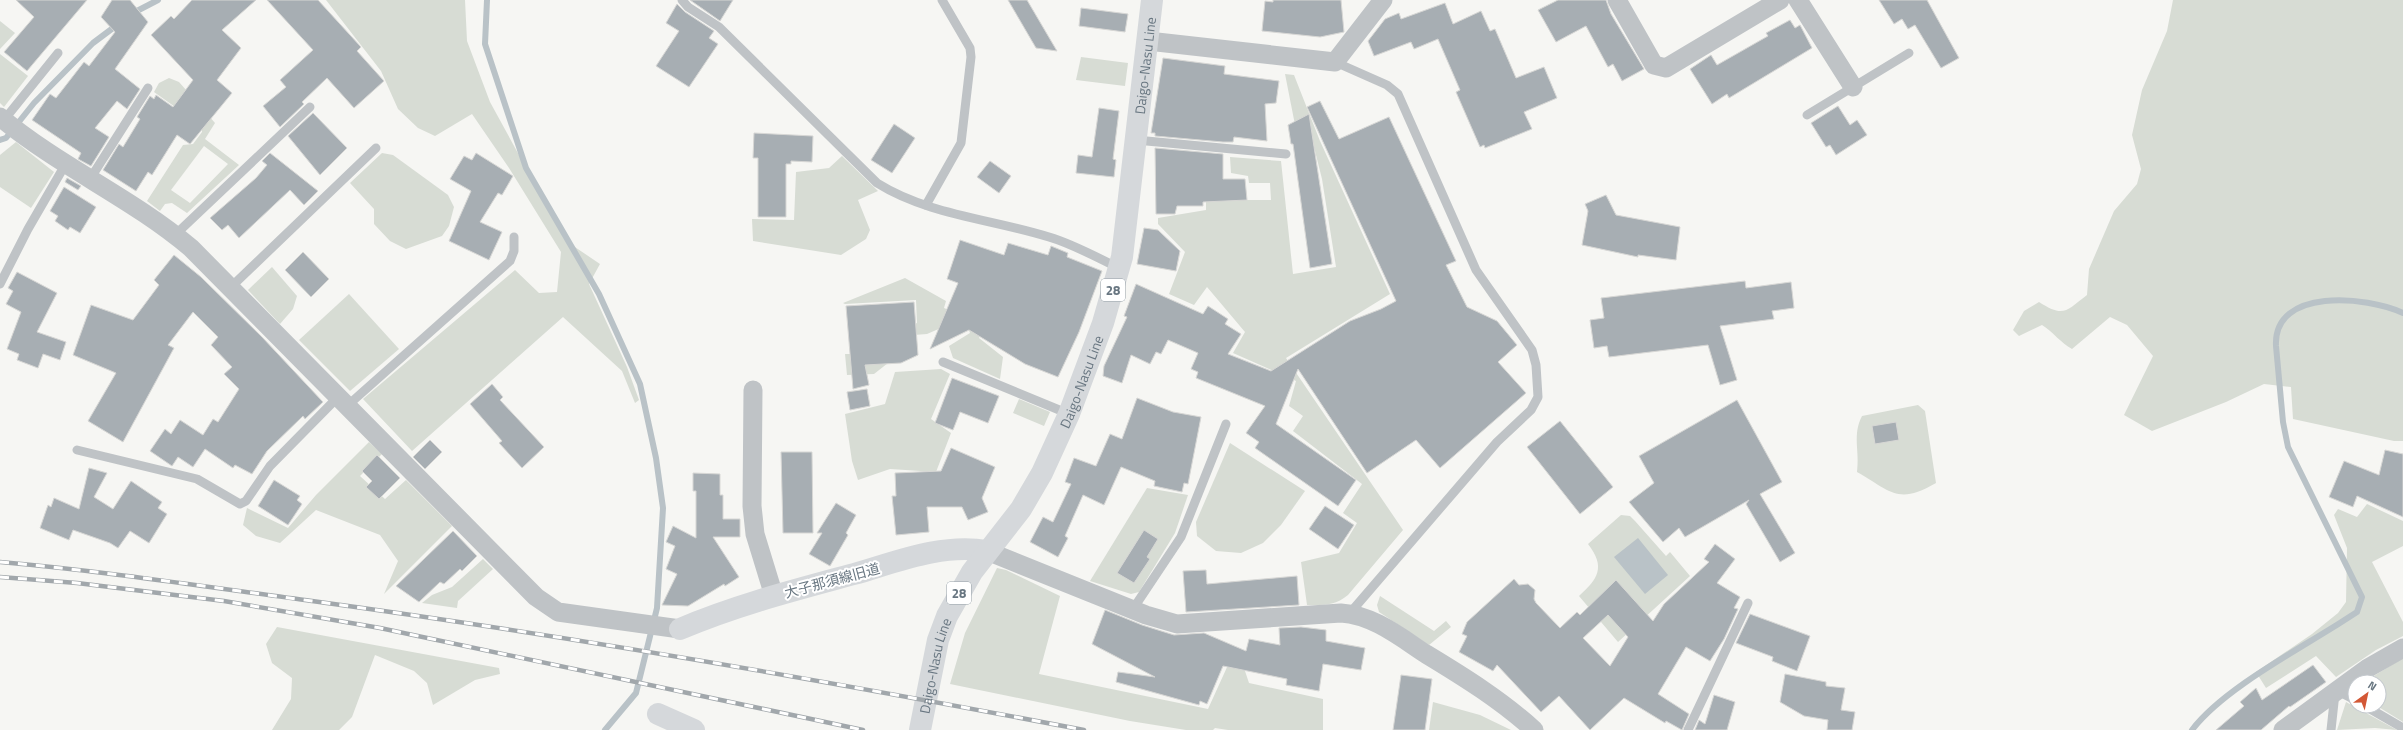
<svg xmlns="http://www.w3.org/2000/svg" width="2403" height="730" font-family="'Titillium Web','Noto Sans JP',sans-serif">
	<rect width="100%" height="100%" fill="#f6f6f3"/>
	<g fill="#d7dcd4" fill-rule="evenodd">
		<polygon points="326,0 465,0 467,41 490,102 566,241 600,264 589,284 627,367 639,400 635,403 622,371 563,317 412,451 363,399 515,270 539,293 557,292 561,252 509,168 472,114 435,136 418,128 398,109 381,71"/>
		<path d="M2173,0H2403V441H2394L2293,419L2291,387L2264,384L2226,402L2152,431L2124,415L2153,356L2127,325L2110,317L2072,349C2061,343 2053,332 2042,325L2019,336L2013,330L2024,311L2039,302C2064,318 2066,311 2087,295L2089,269L2114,211L2137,184L2141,169L2132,135L2142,90L2167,31Z"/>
		<polygon points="0,21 15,33 0,49"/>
		<polygon points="0,54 28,76 4,107 0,103"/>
		<polygon points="1081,57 1128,63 1125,86 1076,80"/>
		<path d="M1285,74L1294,75L1320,141L1390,294L1286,358L1403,530L1348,595C1335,606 1324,605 1307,605L1301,562L1339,553L1357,523L1343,513L1362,484L1293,431L1303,416L1289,406L1296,381L1233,353L1245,332L1207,287L1194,305L1169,294L1185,252L1158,224V218L1206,210V200H1271L1270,183H1249L1248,176L1231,173L1230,157L1281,161L1293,274L1336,267L1322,179L1311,135H1297Z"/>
		<path d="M169,78L179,82L215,123L205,139L239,165L187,213L172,203L165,204L160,211L147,201L183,145L193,144L202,132V126L154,92L159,83ZM204,146L228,164L190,203L171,190Z"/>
		<polygon points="16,142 54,172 31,208 0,187 0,155"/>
		<polygon points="382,153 393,155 448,195 454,207 449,226 442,236 406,249 390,241 374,224 374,209 350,183"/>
		<polygon points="842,156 878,191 858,200 870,230 866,239 841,255 753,241 752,219 794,220 796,172 829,168"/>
		<polygon points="272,267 297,296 293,309 280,324 248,290"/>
		<polygon points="905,278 946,301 944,308 961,315 995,310 979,338 1003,357 1000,379 953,358 949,346 970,333 964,318 927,334 914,335 911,326 917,323 916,300 845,304 843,303"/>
		<polygon points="349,294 399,349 350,391 299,340"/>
		<polygon points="845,354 874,354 888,363 874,374 847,375"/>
		<polygon points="941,369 950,374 931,419 951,433 936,472 890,469 858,480 852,461 845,414 885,404 895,372"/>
		<polygon points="1019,399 1050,412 1044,426 1013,413"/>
		<path d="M1918,405L1925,411L1936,483C1898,505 1892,492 1857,472C1860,451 1852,435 1862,416Z"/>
		<polygon points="369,442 382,454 360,476 385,499 406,480 452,526 384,594 398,561 380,535 316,510 280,543 256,536 243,525 247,508 288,528 316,495"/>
		<polygon points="1230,443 1305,491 1281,525 1263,543 1241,553 1216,551 1197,536 1196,522"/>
		<polygon points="1147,488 1188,495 1175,533 1139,592 1131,594 1090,581"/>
		<polygon points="2367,504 2403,521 2403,546 2372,562 2403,622 2403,636 2376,650 2336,677 2316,656 2266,688 2256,672 2312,634 2338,613 2346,602 2347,548 2334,515 2338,509 2357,517"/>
		<path d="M1621,515L1630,516L1635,521L1666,556L1670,552L1690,576L1618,642L1579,596C1598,579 1606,567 1588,544Z"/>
		<polygon points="483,559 493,569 458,601 457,608 422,603 432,595 452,587"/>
		<polygon points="997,568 1006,570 1060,596 1039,674 1208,709 1233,654 1243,665 1249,683 1323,699 1323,730 1228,730 1215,728 1213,730 1186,730 1130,721 950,684 965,633"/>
		<polygon points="1380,596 1434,631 1446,621 1451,627 1429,645 1379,612 1377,605"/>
		<polygon points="277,627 499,668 500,674 475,680 433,705 427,683 414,671 375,655 352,717 339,730 272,730 291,699 292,678 272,663 266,644"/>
		<polygon points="2403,658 2403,722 2377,706 2379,706 2379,682 2364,682"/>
		<polygon points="1433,702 1480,715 1511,730 1429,730"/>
		<polygon points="2346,702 2397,730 2375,728 2337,730"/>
	</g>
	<polygon fill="#b9c2c7" points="1638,538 1668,575 1645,594 1614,557"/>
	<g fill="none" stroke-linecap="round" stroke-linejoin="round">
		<g stroke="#b9c2c7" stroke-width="6">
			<polyline points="487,0 485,44 526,168 599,294 640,384 656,458 663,508 657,608 636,693 605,730"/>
			<polyline points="133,13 158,0"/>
			<polyline points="0,140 6,138 34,103 93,43 117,25"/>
			<path d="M2192,730C2223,689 2298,650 2343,621L2357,612L2362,597L2288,447L2283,422L2276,346C2273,287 2367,296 2403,313"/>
		</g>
	</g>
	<g fill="#a7aeb3" stroke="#d7d7d5" fill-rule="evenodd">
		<polygon points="16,0 87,0 27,71 4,52 34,17"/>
		<polygon points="112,0 130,0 148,22 115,69 140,89 127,109 117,101 95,128 109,137 91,166 78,159 81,153 32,120 50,94 56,98 84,62 89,66 115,32 101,17"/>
		<polygon points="192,0 256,0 222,30 241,48 217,80 232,93 190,144 177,135 152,175 148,172 136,191 103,170 119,144 123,147 140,119 137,117 150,96 154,99 156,95 173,107 193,80 151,35 171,16 174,19"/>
		<polygon points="267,0 318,0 361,47 357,51 384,81 354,108 327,78 302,102 304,104 280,127 263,106 286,87 280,80 313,50"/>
		<polygon points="690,0 733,0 720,21"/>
		<polygon points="1008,0 1027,0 1057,51 1036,48"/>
		<polygon points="1273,0 1341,0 1344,32 1320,37 1262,31 1265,1 1273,2"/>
		<polygon points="1558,0 1606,0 1611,14 1644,69 1622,81 1613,64 1608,67 1586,26 1556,42 1538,10"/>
		<polygon points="1879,0 1927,0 1959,58 1941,68 1915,25 1908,29 1902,19 1894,24"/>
		<polygon points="1445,3 1453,24 1481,11 1490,31 1495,29 1516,78 1544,67 1557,98 1524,112 1532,129 1485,148 1484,145 1480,147 1456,92 1460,90 1438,39 1414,49 1411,42 1374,56 1368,41 1385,19 1399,13 1401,19"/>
		<polygon points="677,4 685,12 714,31 709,38 718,44 689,87 656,66 679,31 666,23"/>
		<polygon points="1081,8 1128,14 1125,32 1079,26"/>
		<polygon points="1790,20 1795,28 1800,25 1812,48 1729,98 1727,94 1712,104 1690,69 1711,55 1717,65 1768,36 1766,33"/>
		<polygon points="1163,58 1225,66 1224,74 1279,81 1276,103 1265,104 1267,141 1234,137 1233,142 1223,142 1155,136 1155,133 1151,133"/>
		<polygon points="1320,101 1339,139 1389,117 1456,261 1446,265 1467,307 1497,321 1517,345 1498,362 1526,393 1440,468 1416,440 1367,473 1298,369 1276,424 1356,480 1338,506 1255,448 1259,442 1246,433 1265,406 1196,378 1198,372 1191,369 1198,353 1168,340 1161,354 1156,352 1150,364 1131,355 1122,383 1103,376 1104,366 1127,317 1124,316 1136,284 1203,314 1208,306 1228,319 1225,324 1241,334 1228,354 1271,371 1350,321 1381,309 1396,301 1307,107"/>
		<polygon points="1838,106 1850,125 1857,120 1867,135 1836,155 1830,145 1826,147 1811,123"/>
		<polygon points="1099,108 1119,111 1113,159 1116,160 1114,177 1076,173 1078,155 1092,157"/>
		<polygon points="313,113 347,148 320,175 288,136"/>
		<polygon points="1309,114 1332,264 1310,268 1293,144 1291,144 1288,125"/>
		<polygon points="894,124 915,138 892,173 871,160"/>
		<polygon points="754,133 813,136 812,162 791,161 791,164 786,164 786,217 758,217 758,158 753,158"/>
		<polygon points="1155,148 1223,154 1223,179 1245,179 1247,200 1203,202 1203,206 1177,206 1175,214 1156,214"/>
		<polygon points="270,153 318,191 304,205 290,190 239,238 228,225 222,230 210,218 256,178 267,165 262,161"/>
		<polygon points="476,153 513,176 502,195 498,193 480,222 502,232 489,260 449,241 471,191 450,179 464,156 472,160"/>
		<polygon points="990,161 1011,176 999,193 977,177"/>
		<polygon points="67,178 81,186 78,190 65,182"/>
		<polygon points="64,187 96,207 80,233 70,227 68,230 55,221 58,216 50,211"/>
		<polygon points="1606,195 1616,215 1680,227 1676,260 1638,255 1638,257 1582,245 1588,211 1585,204"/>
		<polygon points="1144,228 1158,230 1180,251 1176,271 1137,264"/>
		<polygon points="960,240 1004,255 1008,243 1048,255 1051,246 1068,253 1067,257 1102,271 1079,332 1058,377 1025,364 969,330 930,349 958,283 947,279"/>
		<polygon points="303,252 329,279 311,297 285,270"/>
		<polygon points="174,255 201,277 262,337 323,402 305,419 303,416 267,451 252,474 235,465 233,468 205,449 193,467 178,457 172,466 150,451 165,429 171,434 180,420 203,435 213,419 218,422 239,389 224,374 232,367 211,345 218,337 193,312 168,345 174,348 123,442 88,421 116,373 73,355 91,305 133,320 159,285 154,280"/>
		<polygon points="17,272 57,293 37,332 66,342 60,360 43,354 38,368 17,360 19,354 7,349 21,312 6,304 13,291 8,288"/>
		<polygon points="1745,281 1746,288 1791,282 1794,308 1772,311 1774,319 1720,326 1737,380 1720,385 1708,345 1609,357 1607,346 1594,348 1590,320 1604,318 1601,298"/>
		<polygon points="914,302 918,355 901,363 865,365 869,385 853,389 846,306"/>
		<polygon points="952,378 999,396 988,423 960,412 953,430 935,423"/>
		<polygon points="492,384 503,397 500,400 544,447 522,468 499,443 502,441 470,404"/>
		<polygon points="867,389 870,406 850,410 847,392"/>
		<polygon points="1137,398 1173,412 1201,417 1188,484 1184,483 1182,492 1154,486 1155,481 1121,467 1104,505 1083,495 1065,536 1068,538 1058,557 1030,542 1043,517 1053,522 1071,484 1065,482 1074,458 1096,466 1110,434 1122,439"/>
		<polygon points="1737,400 1782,482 1760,494 1795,553 1780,562 1746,504 1749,500 1685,537 1679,528 1663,542 1629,502 1654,483 1639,456"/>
		<polygon points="1560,421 1613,487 1580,514 1527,447"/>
		<polygon points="1896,422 1899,440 1875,444 1872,426"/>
		<polygon points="430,440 442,452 425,469 413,457"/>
		<polygon points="951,448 995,467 982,498 988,512 968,520 962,507 927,507 929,532 896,535 892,496 896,496 895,473 941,471"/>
		<polygon points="2385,450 2403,454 2403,517 2357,496 2353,507 2329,497 2344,461 2379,475"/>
		<polygon points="781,452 812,452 813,533 783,533"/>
		<polygon points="377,455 400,478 379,499 366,487 372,481 362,471"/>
		<polygon points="89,468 107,473 94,497 113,509 131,481 162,502 158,508 167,514 149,543 130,531 118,548 110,543 73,530 69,540 40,528 48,505 51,507 54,498 79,509"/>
		<polygon points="693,473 720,474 720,495 723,495 723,519 740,519 740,537 713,537 739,577 725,586 724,584 688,606 662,605 677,574 666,569 675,546 666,542 673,526 696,538 696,491 693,491"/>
		<polygon points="274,480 300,496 297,500 302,504 288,525 258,506"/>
		<polygon points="836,503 856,515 846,533 848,535 830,566 809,554 822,533 817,533"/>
		<polygon points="1325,506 1354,525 1338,549 1309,529"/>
		<polygon points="1144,530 1158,539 1147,557 1150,559 1134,583 1117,573"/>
		<polygon points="453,531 477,556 462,571 460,569 444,584 440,582 419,602 396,586"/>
		<path d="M1715,544L1735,559L1717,583L1740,597L1734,608L1738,609L1724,639L1710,661L1686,647L1658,694L1689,714L1682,730L1666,721L1665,723L1624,698L1590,730L1559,696L1541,712L1497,665L1493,671L1459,652L1467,636L1462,634L1467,622L1514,579L1519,585L1528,584L1535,590L1534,599L1536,603L1560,628L1577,612L1580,615L1616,580L1653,621L1664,604L1709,562L1704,559ZM1608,615L1628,637L1610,666L1583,638Z"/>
		<polygon points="1206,570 1207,584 1297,576 1299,605 1186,612 1183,571"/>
		<polygon points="1105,610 1142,625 1174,635 1204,633 1246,651 1249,639 1280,645 1279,628 1301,627 1326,630 1326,641 1365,648 1361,670 1323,664 1319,691 1286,685 1287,679 1223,666 1207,704 1200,701 1199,705 1116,682 1118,672 1155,677 1092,644"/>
		<polygon points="1750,614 1810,636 1797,671 1772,661 1773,657 1736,643"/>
		<polygon points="2313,665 2326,682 2290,707 2289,706 2261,730 2216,730 2244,706 2240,702 2256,688 2262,700"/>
		<polygon points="1785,674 1826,682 1826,686 1845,688 1841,710 1855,712 1852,730 1827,730 1828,720 1804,716 1780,702"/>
		<polygon points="1401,675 1432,679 1425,730 1393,730"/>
		<polygon points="1714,695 1735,702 1727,730 1695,730 1699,720 1705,724"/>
	</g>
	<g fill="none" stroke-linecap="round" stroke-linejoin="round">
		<g stroke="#bfc3c6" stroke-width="9">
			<path d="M682,0L688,7L719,27L877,183C928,215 992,219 1049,237C1073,244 1096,257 1119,268"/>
			<polyline points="1335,62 1387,85 1398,94 1476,270 1532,350 1536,365 1538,397 1531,410 1497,442 1350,613"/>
			<polyline points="1807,115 1909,53"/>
			<polyline points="4,120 58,53"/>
			<polyline points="1136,140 1286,154"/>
			<polyline points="90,179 148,88"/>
			<polyline points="926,205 961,143 971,57 970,48 942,0"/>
			<polyline points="175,235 310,107"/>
			<polyline points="0,284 28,229 65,165"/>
			<polyline points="231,287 376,148"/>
			<polyline points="943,362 1069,414"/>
			<polyline points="347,406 510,261 514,251 514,237"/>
			<polyline points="77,450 197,479 240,504 246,501 270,466 338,397"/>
			<polyline points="1133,609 1181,537 1226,424"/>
			<polyline points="2338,691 2355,700"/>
			<polyline points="2365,706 2403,728"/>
			<polyline points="1688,730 1748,603"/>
			<polyline points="2331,730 2335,693"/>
		</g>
		<g stroke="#bfc3c6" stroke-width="19">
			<polyline points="1617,0 1654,65 1666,68 1780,0"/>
			<polyline points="1798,0 1853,87"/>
			<polyline points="1148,41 1335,62 1383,0"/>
			<path d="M0,117C60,167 132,198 191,248L536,597L558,612L680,629"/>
			<polyline points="753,390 752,506 755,534 774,596"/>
			<path d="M987,551L1146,615L1177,624L1341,613C1373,615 1400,637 1426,654C1464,677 1501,700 1534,730"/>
			<polyline points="2283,730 2368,668 2403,648"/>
		</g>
		<g stroke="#d5d8db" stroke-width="22">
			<path d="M680,629C736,605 795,590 854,574C896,562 942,543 987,551"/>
			<polyline points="658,714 694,730"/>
		</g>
		<path stroke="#d5d8db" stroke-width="22" id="s1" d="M920,730L938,640L947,616L972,572L1021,509L1042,473L1069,414L1103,323L1122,257L1152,0"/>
		<g stroke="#a1a7ab" stroke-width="4.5">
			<g id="rail">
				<path d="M0,562C104,571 208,587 312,601C570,636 828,681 1084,730"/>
				<polyline points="0,577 77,583 224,601 380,628 863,730"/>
			</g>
		</g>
		<use href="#rail" stroke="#fff" stroke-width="3" stroke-dasharray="9" stroke-linecap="butt"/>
	</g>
	<g text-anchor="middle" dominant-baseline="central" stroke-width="4" stroke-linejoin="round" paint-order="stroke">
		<g fill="#fff" stroke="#959fa7" stroke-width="1">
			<rect x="1101" y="279" width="24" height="22" rx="3"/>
			<rect x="947" y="582" width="24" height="22" rx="3"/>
		</g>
		<g font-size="13" font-weight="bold" fill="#687681">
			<text x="1113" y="290">28</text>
			<text x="959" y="593">28</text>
		</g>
		<g font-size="14" fill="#687681" stroke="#fff">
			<text stroke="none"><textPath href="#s1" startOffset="713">Daigo-Nasu Line</textPath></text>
			<text stroke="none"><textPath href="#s1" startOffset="389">Daigo-Nasu Line</textPath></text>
			<text transform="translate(832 580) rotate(-15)">大子那須線旧道</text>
			<text stroke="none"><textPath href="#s1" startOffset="66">Daigo-Nasu Line</textPath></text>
		</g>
	</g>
	<g transform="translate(2367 694) rotate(33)"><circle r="19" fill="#ffffff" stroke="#c3c8cd"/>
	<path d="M0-3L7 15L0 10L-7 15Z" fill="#d35836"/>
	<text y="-6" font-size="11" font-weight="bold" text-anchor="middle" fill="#687681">N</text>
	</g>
</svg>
